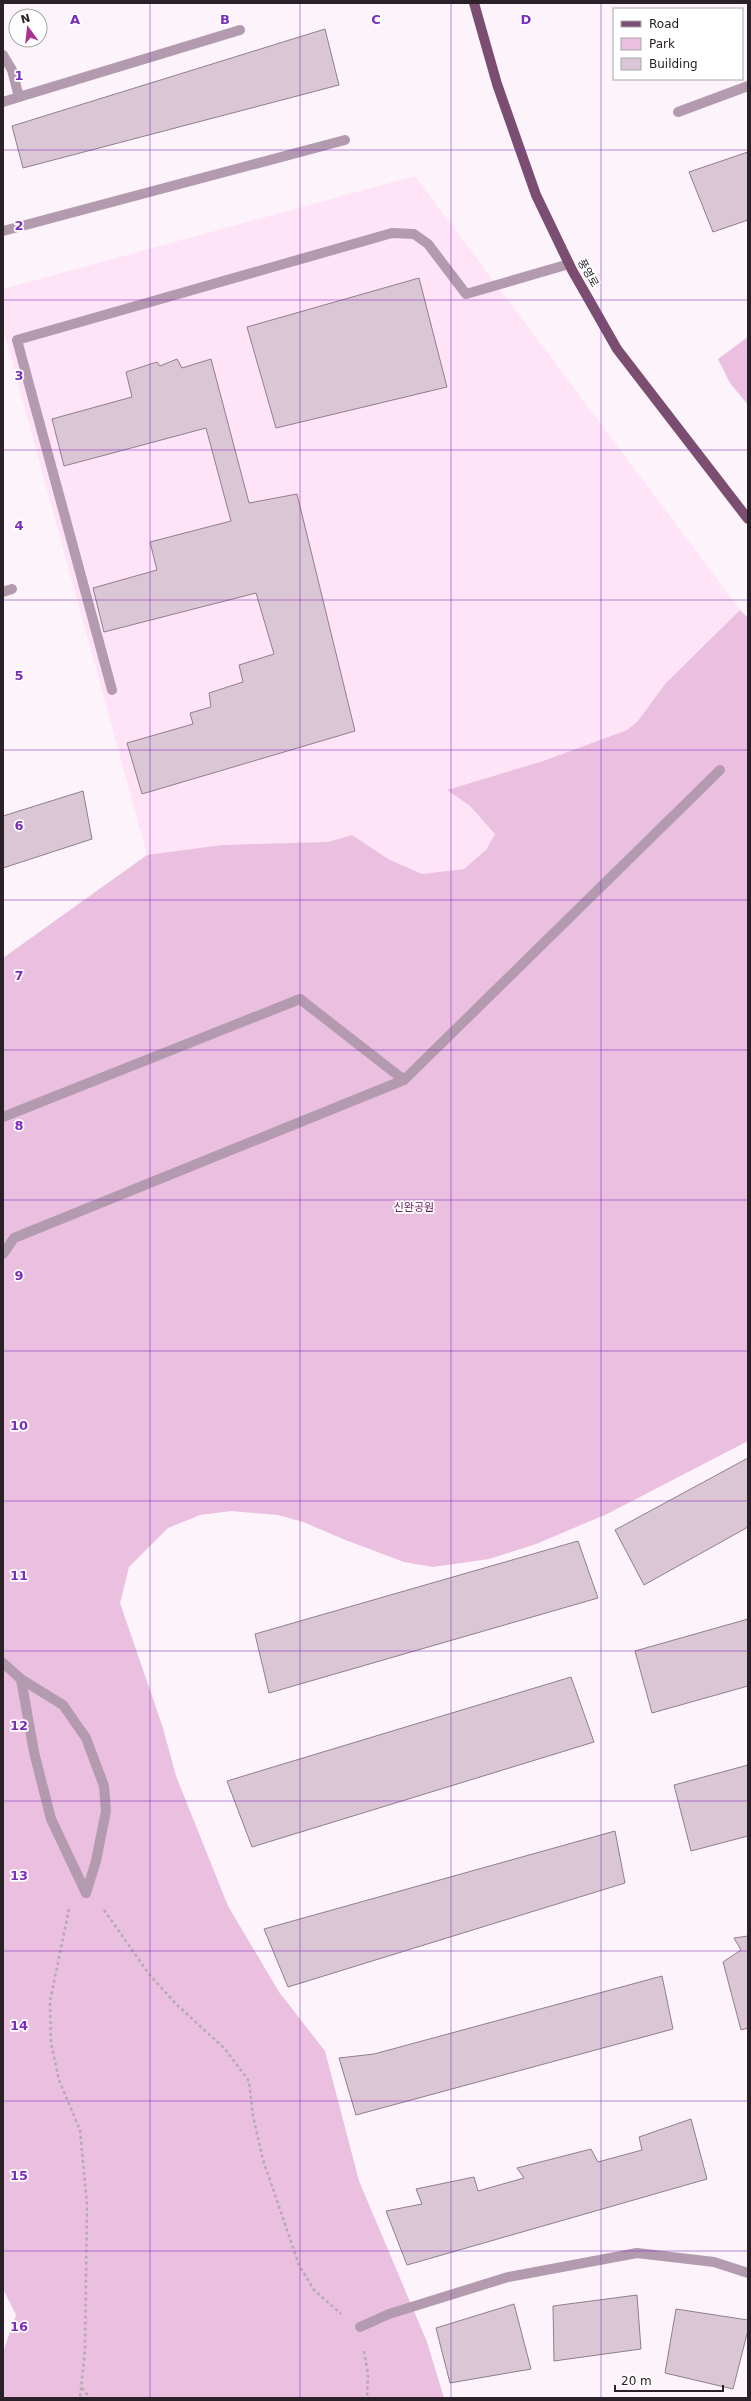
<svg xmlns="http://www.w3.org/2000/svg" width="751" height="2401" font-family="'DejaVu Sans','Noto Sans KR',sans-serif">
	<rect width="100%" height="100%" fill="#fcf4fa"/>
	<polygon fill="#ffe3f7" points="415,176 740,610 665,684 632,728 543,761 447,790 470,806 495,834 483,856 464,869 422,874 390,860 352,835 328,842 222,845 147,855 3,329 3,289"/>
	<g fill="#eabfdf">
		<polygon points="748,337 748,405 730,383 718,359"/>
		<polygon points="740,610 748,618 748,1441 607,1514 536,1544 489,1559 433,1567 404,1562 343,1539 303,1522 278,1515 231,1511 200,1515 168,1528 129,1567 120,1603 163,1728 176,1776 228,1906 279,1992 325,2051 359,2181 427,2342 444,2398 3,2398 3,2352 16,2315 3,2289 3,958 147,855 222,845 328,842 352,835 390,860 422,874 464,869 486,850 495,834 470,806 447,790 543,761 627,730 637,722 665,684"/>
	</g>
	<g fill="#dbc6d6" stroke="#917e8c">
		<polygon points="325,29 339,85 23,168 12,126"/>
		<polygon points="748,152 748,220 713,232 689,172"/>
		<polygon points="419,278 447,387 276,428 247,327"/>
		<polygon points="177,359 182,368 211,359 249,503 297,494 355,731 142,794 127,743 193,724 190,713 211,707 209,693 243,682 239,665 274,654 256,593 104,632 93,588 157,570 150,542 231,521 206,428 64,466 52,419 132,397 126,372 157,362 160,366"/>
		<polygon points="83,791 92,839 3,868 3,816"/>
		<polygon points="748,1458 748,1527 644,1585 615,1530"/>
		<polygon points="578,1541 598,1598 269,1693 255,1634"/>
		<polygon points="748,1619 748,1686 652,1713 635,1651"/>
		<polygon points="571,1677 594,1742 252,1847 227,1781"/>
		<polygon points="748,1765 748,1836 691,1851 674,1785"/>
		<polygon points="615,1831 625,1883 288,1987 264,1929"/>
		<polygon points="748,1936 748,2028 741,2030 723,1962 741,1950 734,1938"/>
		<polygon points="662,1976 673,2029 356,2115 339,2058 374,2054"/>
		<polygon points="691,2119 707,2179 407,2265 386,2211 422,2204 416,2189 474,2177 478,2191 524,2178 517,2168 591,2149 598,2162 642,2150 639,2137"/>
		<polygon points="637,2295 641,2349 554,2361 553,2306"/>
		<polygon points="514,2304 531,2369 450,2383 436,2328"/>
		<polygon points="676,2309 748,2320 748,2330 733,2389 665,2373"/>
	</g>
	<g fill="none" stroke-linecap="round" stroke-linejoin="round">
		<g stroke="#b3abb1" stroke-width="2.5" stroke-dasharray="3 3" stroke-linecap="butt">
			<polyline points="69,1909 50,2001 51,2043 59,2080 80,2130 87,2204 85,2350 80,2398"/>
			<polyline points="104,1910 149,1974 175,2003 225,2049 249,2081 253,2116 263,2160 299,2265 314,2290 341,2314"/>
			<polyline points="364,2351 368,2374 367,2398"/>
			<polyline points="82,2388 90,2398"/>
		</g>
		<g stroke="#b49aae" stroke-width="10">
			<polyline points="3,55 12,70 19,97 240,30"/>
			<polyline points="3,102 19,97"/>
			<polyline points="678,112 748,86"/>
			<polyline points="3,231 345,140"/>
			<polyline points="3,592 12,589"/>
			<polyline points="112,690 17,340 392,233 414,234 428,244 466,294 569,264"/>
			<polyline points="3,1117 300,999 404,1080"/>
			<polyline points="3,1254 14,1238 404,1080 720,770"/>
			<polyline points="3,1663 21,1679 63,1705 86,1738 104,1786 106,1811 96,1861 86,1893"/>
			<polyline points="21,1679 34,1752 51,1819 86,1893"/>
			<polyline points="360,2327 389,2314 508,2277 637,2253 714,2262 748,2273"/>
		</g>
		<polyline stroke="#7a4d71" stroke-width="10" points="474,3 497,84 536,195 572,270 617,349 748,519"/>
	</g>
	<path fill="none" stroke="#7b2cbf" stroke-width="1" stroke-opacity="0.55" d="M150,3V2398M300,3V2398M451,3V2398M601,3V2398M3,150H748M3,300H748M3,450H748M3,600H748M3,750H748M3,900H748M3,1050H748M3,1200H748M3,1351H748M3,1501H748M3,1651H748M3,1801H748M3,1951H748M3,2101H748M3,2251H748"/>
	<g text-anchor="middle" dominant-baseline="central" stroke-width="3.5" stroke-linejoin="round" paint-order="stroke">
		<g font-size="11" fill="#292127" stroke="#fff">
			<text transform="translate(588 273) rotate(61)">풍영로</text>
		</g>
		<g font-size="11" fill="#65205a" stroke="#fff">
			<text x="414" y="1207">신완공원</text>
		</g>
	</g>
	<g font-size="13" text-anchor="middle" font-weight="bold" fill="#7b2cbf" stroke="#fff" stroke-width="3.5" stroke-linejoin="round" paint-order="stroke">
		<text x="75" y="24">A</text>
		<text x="225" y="24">B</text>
		<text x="376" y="24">C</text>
		<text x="526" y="24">D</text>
		<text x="19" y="80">1</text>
		<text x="19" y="230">2</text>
		<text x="19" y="380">3</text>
		<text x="19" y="530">4</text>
		<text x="19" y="680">5</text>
		<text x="19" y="830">6</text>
		<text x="19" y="980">7</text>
		<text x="19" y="1130">8</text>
		<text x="19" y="1280">9</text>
		<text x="19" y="1430">10</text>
		<text x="19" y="1580">11</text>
		<text x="19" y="1730">12</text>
		<text x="19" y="1880">13</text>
		<text x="19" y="2030">14</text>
		<text x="19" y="2180">15</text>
		<text x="19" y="2331">16</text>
	</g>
	<rect width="751" height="2401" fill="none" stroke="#292127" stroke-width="8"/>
	<rect x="613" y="8" width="130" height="72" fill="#ffffff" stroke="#a9a6a9"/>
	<rect x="621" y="21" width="20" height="6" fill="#7a4d71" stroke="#a9a6a9"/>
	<text x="649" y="28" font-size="12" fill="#292127">Road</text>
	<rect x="621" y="38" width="20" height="12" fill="#eabfdf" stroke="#a9a6a9"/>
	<text x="649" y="48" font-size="12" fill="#292127">Park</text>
	<rect x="621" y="58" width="20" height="12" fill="#dbc6d6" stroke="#a9a6a9"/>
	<text x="649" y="68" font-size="12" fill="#292127">Building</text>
	<g transform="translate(28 28) rotate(345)"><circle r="19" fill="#ffffff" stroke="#a9a6a9"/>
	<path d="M0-3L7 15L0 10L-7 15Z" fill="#a43592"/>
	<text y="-6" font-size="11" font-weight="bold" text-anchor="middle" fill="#292127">N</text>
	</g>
	<path d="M615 2385v6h108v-6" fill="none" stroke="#292127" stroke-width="2"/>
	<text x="621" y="2385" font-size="12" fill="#292127" stroke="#ffffff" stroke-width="3" paint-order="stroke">20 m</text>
</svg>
